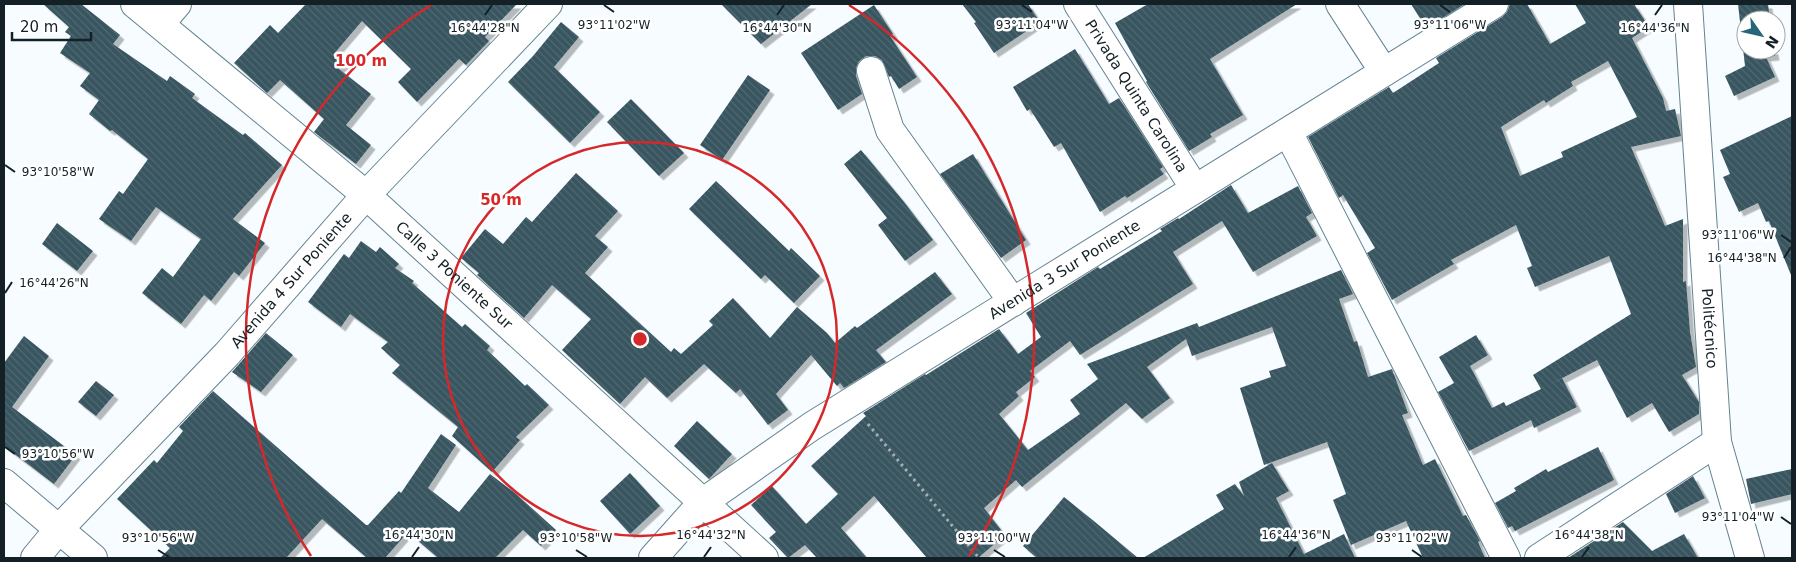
<svg xmlns="http://www.w3.org/2000/svg" width="1796" height="562" font-family="'DejaVu Sans',sans-serif">
	<defs>
		<pattern id="building-back-hatch" width="6" height="6" patternUnits="userSpaceOnUse" patternTransform="scale(1.25)"><rect width="6" height="6" fill="#375560"/><path d="M-1 5l2 2M0 0l6 6M5-1l2 2" fill="none" stroke="#516a73"/></pattern>
		<filter id="shadow"><feDropShadow dx="4.5" dy="4.5" stdDeviation="0" flood-color="#0004"/></filter>
	</defs>
	<rect width="100%" height="100%" fill="#f6fcff"/>
	<g fill="url(#building-back-hatch)" fill-rule="evenodd" filter="url(#shadow)">
		<polygon points="43,4 81,4 120,35 113,44 167,81 170,76 195,94 192,98 243,135 245,133 282,165 233,219 265,243 239,276 234,272 211,301 204,295 181,324 142,293 162,268 173,277 201,239 156,207 131,241 99,219 119,191 123,194 148,159 112,130 110,131 89,114 99,100 80,86 90,73 60,53 71,36 65,32 69,27"/>
		<polygon points="306,4 517,4 485,37 489,41 466,65 459,59 417,102 398,82 411,69 362,21 333,55 344,64 339,69 371,94 346,125 371,145 356,164 314,132 324,119 280,80 267,93 234,63 270,25 278,33"/>
		<polygon points="721,4 812,4 761,44"/>
		<polygon points="962,4 1028,4 1040,22 994,53 974,23 976,22"/>
		<polygon points="1148,4 1297,4 1210,59 1243,115 1210,134 1212,137 1189,151 1146,82 1147,81 1115,23"/>
		<polygon points="1411,4 1465,4 1426,28"/>
		<path d="M1510,4H1527L1550,44L1586,23L1575,4H1634L1649,27L1632,38L1663,98L1666,111L1675,109L1681,136L1631,147L1665,226L1683,219V282L1686,281L1690,332L1696,367L1682,375L1699,402V414L1669,432L1652,403L1627,418L1597,360L1549,385L1562,378L1577,407L1534,428L1531,420L1469,451L1438,392L1454,383L1439,357L1476,335L1488,355L1470,366L1492,408L1504,402L1506,406L1541,389L1533,375L1631,314L1609,256L1535,287L1527,268L1532,266L1516,225L1451,260L1454,264L1392,300L1367,253L1375,248L1343,195L1339,198L1308,137L1389,87L1393,93L1439,63L1436,58L1502,17L1507,12ZM1608,61L1637,117L1561,152L1563,157L1520,176L1501,127L1544,100L1546,103L1573,86L1571,82Z"/>
		<polygon points="1738,4 1768,4 1770,20 1746,20 1746,50 1774,50 1775,56 1766,57 1775,77 1734,96 1725,76 1745,66"/>
		<polygon points="874,5 893,34 890,36 917,77 899,89 891,76 889,77 882,60 875,56 866,56 859,61 856,68 856,76 862,94 838,110 801,53"/>
		<polygon points="561,22 579,37 554,67 600,112 570,143 508,82 533,56"/>
		<polygon points="1075,49 1109,104 1119,98 1163,167 1160,169 1164,174 1127,198 1125,196 1100,212 1061,143 1054,147 1030,109 1027,111 1013,87"/>
		<polygon points="748,75 770,90 722,160 700,145"/>
		<polygon points="631,99 684,153 659,176 607,122"/>
		<polygon points="1792,116 1792,275 1791,275 1769,221 1766,222 1758,203 1739,212 1723,177 1730,174 1720,150"/>
		<polygon points="861,150 904,202 933,240 905,261 878,225 887,218 844,164"/>
		<polygon points="973,154 1026,240 1001,258 940,174"/>
		<polygon points="576,173 618,211 595,236 608,247 585,273 671,352 674,348 681,354 713,325 709,321 733,298 770,338 797,307 827,333 835,343 855,326 857,328 935,272 952,294 876,350 886,362 844,388 840,383 837,386 811,355 776,394 788,410 768,425 740,389 736,393 704,364 667,398 645,377 620,404 562,350 591,319 552,285 524,318 477,275 479,273 461,258 485,229 503,244 526,217 532,222"/>
		<polygon points="716,181 789,251 791,248 820,276 794,303 765,275 761,279 689,209"/>
		<polygon points="1231,185 1248,213 1298,186 1312,213 1306,217 1317,236 1253,272 1222,221 1173,252 1193,284 1080,355 1070,341 1030,371 1035,377 1016,392 1019,396 999,414 1028,450 1080,414 1070,400 1098,379 1087,364 1197,323 1199,327 1341,270 1353,294 1339,299 1354,342 1357,341 1368,377 1392,369 1408,413 1402,415 1423,465 1435,459 1463,516 1466,515 1480,541 1478,542 1485,558 1423,558 1406,521 1351,545 1333,500 1346,494 1327,442 1264,465 1240,388 1271,377 1269,371 1286,366 1272,327 1192,356 1186,339 1147,367 1170,398 1142,419 1126,403 1022,487 1016,480 984,508 1005,535 978,558 927,558 874,496 841,528 867,558 817,558 805,545 788,558 769,538 776,532 751,505 772,486 806,524 838,494 811,466 866,416 863,413 925,374 926,375 999,329 1018,354 1041,337 1026,313 1098,267 1100,269 1162,231 1160,229 1178,218 1179,219"/>
		<polygon points="57,223 93,251 77,271 42,244"/>
		<polygon points="361,241 376,252 380,247 399,264 395,268 414,281 412,283 428,297 462,327 465,324 490,346 487,350 525,386 527,384 549,405 516,437 520,440 492,472 452,436 458,427 392,373 400,365 381,348 388,342 350,314 341,327 308,302 344,254 349,258"/>
		<polygon points="266,333 293,355 261,392 232,372"/>
		<polygon points="24,336 49,356 12,407 76,455 54,484 4,446 4,363"/>
		<polygon points="96,381 114,395 96,416 78,402"/>
		<polygon points="213,391 366,525 368,525 399,491 401,493 441,434 456,445 428,488 459,512 490,474 515,493 556,530 541,546 523,530 495,558 438,558 408,532 385,558 367,558 322,519 286,558 160,558 170,548 117,499 154,460 157,463 183,431 179,427"/>
		<polygon points="697,421 732,454 709,479 674,446"/>
		<polygon points="1598,447 1614,480 1515,531 1512,526 1508,528 1495,503 1516,491 1514,488 1546,469 1548,472"/>
		<polygon points="1272,463 1289,491 1276,498 1304,554 1344,534 1355,558 1143,558 1224,509 1216,495 1235,484 1244,496 1239,482"/>
		<polygon points="1792,469 1792,494 1751,504 1746,479"/>
		<polygon points="630,473 660,506 630,534 600,501"/>
		<polygon points="1693,476 1705,498 1675,513 1666,494"/>
		<polygon points="1064,497 1095,522 1138,558 1037,558 1023,546"/>
		<polygon points="1623,522 1652,551 1684,534 1698,558 1568,558"/>
	</g>
	<g fill="none" stroke-linecap="round" stroke-linejoin="round">
		<g stroke="#64838f" stroke-width="30">
			<g id="street">
				<path id="s1" d="M135,4L366,195L764,558"/>
				<path id="s2" d="M1078,4L1195,189"/>
				<polyline points="1340,4 1384,72"/>
				<polyline points="160,24 177,4"/>
				<polyline points="871,71 890,130 1013,302"/>
				<polyline points="1288,132 1506,558"/>
				<polyline points="4,483 93,558"/>
				<path id="s3" d="M35,558L59,529L227,354L366,195L548,4"/>
				<path id="s4" d="M653,558L702,503L812,426L1494,4"/>
				<polyline points="1539,558 1717,442"/>
			</g>
		</g>
		<g stroke="#64838f" stroke-width="30">
			<g id="secondary">
				<path id="s5" d="M1688,4L1717,442L1750,558"/>
			</g>
		</g>
		<polyline stroke="#a6afb3" stroke-width="3" stroke-dasharray="2.5 4" stroke-linecap="butt" points="868,424 979,558"/>
		<use href="#street" stroke="#fff" stroke-width="28"/>
		<use href="#secondary" stroke="#fff" stroke-width="28"/>
	</g>
	<path fill="none" stroke="#132025" stroke-width="2" d="M604,5L614,12M1022,5L1032,12M1440,5L1450,12M485,15L492,5M777,15L784,5M1655,15L1662,5M5,165L15,172M1781,235L1791,242M1784,258L1791,247M5,293L12,282M5,447L15,454M1781,517L1791,524M158,550L169,557M576,550L587,557M994,550L1005,557M1412,550L1422,557M412,557L419,547M704,557L711,547M1289,557L1296,547M1582,557L1589,547"/>
	<g fill="none" stroke="#d62828" stroke-width="2.5">
		<circle cx="640" cy="339" r="197"/>
		<path d="M311 556A394 394 0 0 1 431 5M849 5A394 394 0 0 1 969 556"/>
	</g>
	<g text-anchor="middle" dominant-baseline="central" stroke-width="5" stroke-linejoin="round" paint-order="stroke">
		<g font-size="15" fill="#132025" stroke="#fff">
			<text stroke="none"><textPath href="#s2" startOffset="109">Privada Quinta Carolina</textPath></text>
			<text stroke="none"><textPath href="#s4" startOffset="505">Avenida 3 Sur Poniente</textPath></text>
			<text stroke="none"><textPath href="#s1" startOffset="419">Calle 3 Poniente Sur</textPath></text>
			<text stroke="none"><textPath href="#s3" startOffset="378">Avenida 4 Sur Poniente</textPath></text>
			<text stroke="none"><textPath href="#s5" startOffset="325">Politécnico</textPath></text>
		</g>
	</g>
	<g font-size="12" text-anchor="middle" fill="#132025" stroke="#fff" stroke-width="5" stroke-linejoin="round" paint-order="stroke">
		<text x="614" y="29">93°11'02"W</text>
		<text x="1032" y="29">93°11'04"W</text>
		<text x="1450" y="29">93°11'06"W</text>
		<text x="485" y="32">16°44'28"N</text>
		<text x="777" y="32">16°44'30"N</text>
		<text x="1655" y="32">16°44'36"N</text>
		<text x="58" y="176">93°10'58"W</text>
		<text x="1738" y="239">93°11'06"W</text>
		<text x="1742" y="262">16°44'38"N</text>
		<text x="54" y="287">16°44'26"N</text>
		<text x="58" y="458">93°10'56"W</text>
		<text x="1738" y="521">93°11'04"W</text>
		<text x="419" y="539">16°44'30"N</text>
		<text x="711" y="539">16°44'32"N</text>
		<text x="1296" y="539">16°44'36"N</text>
		<text x="1589" y="539">16°44'38"N</text>
		<text x="158" y="542">93°10'56"W</text>
		<text x="576" y="542">93°10'58"W</text>
		<text x="994" y="542">93°11'00"W</text>
		<text x="1412" y="542">93°11'02"W</text>
	</g>
	<circle cx="640" cy="339" r="8" fill="#d62828" stroke="#fff" stroke-width="2.5"/>
	<g font-size="15" text-anchor="middle" font-weight="bold" fill="#d62828" stroke="#fff" stroke-width="5" stroke-linejoin="round" paint-order="stroke">
		<text x="361" y="66">100 m</text>
		<text x="501" y="205">50 m</text>
	</g>
	<rect width="1796" height="562" fill="none" stroke="#132025" stroke-width="10"/>
	<g transform="translate(1761 35) rotate(124)"><circle r="24" fill="#ffffff" stroke="#a1a6a8"/>
	<path d="M0-4L9 19L0 12L-9 19Z" fill="#26667b"/>
	<text y="-8" font-size="14" font-weight="bold" text-anchor="middle" fill="#132025">N</text>
	</g>
	<path d="M12 32v8h79v-8" fill="none" stroke="#132025" stroke-width="2.5"/>
	<text x="20" y="32" font-size="15" fill="#132025" stroke="#ffffff" stroke-width="4" paint-order="stroke">20 m</text>
</svg>
